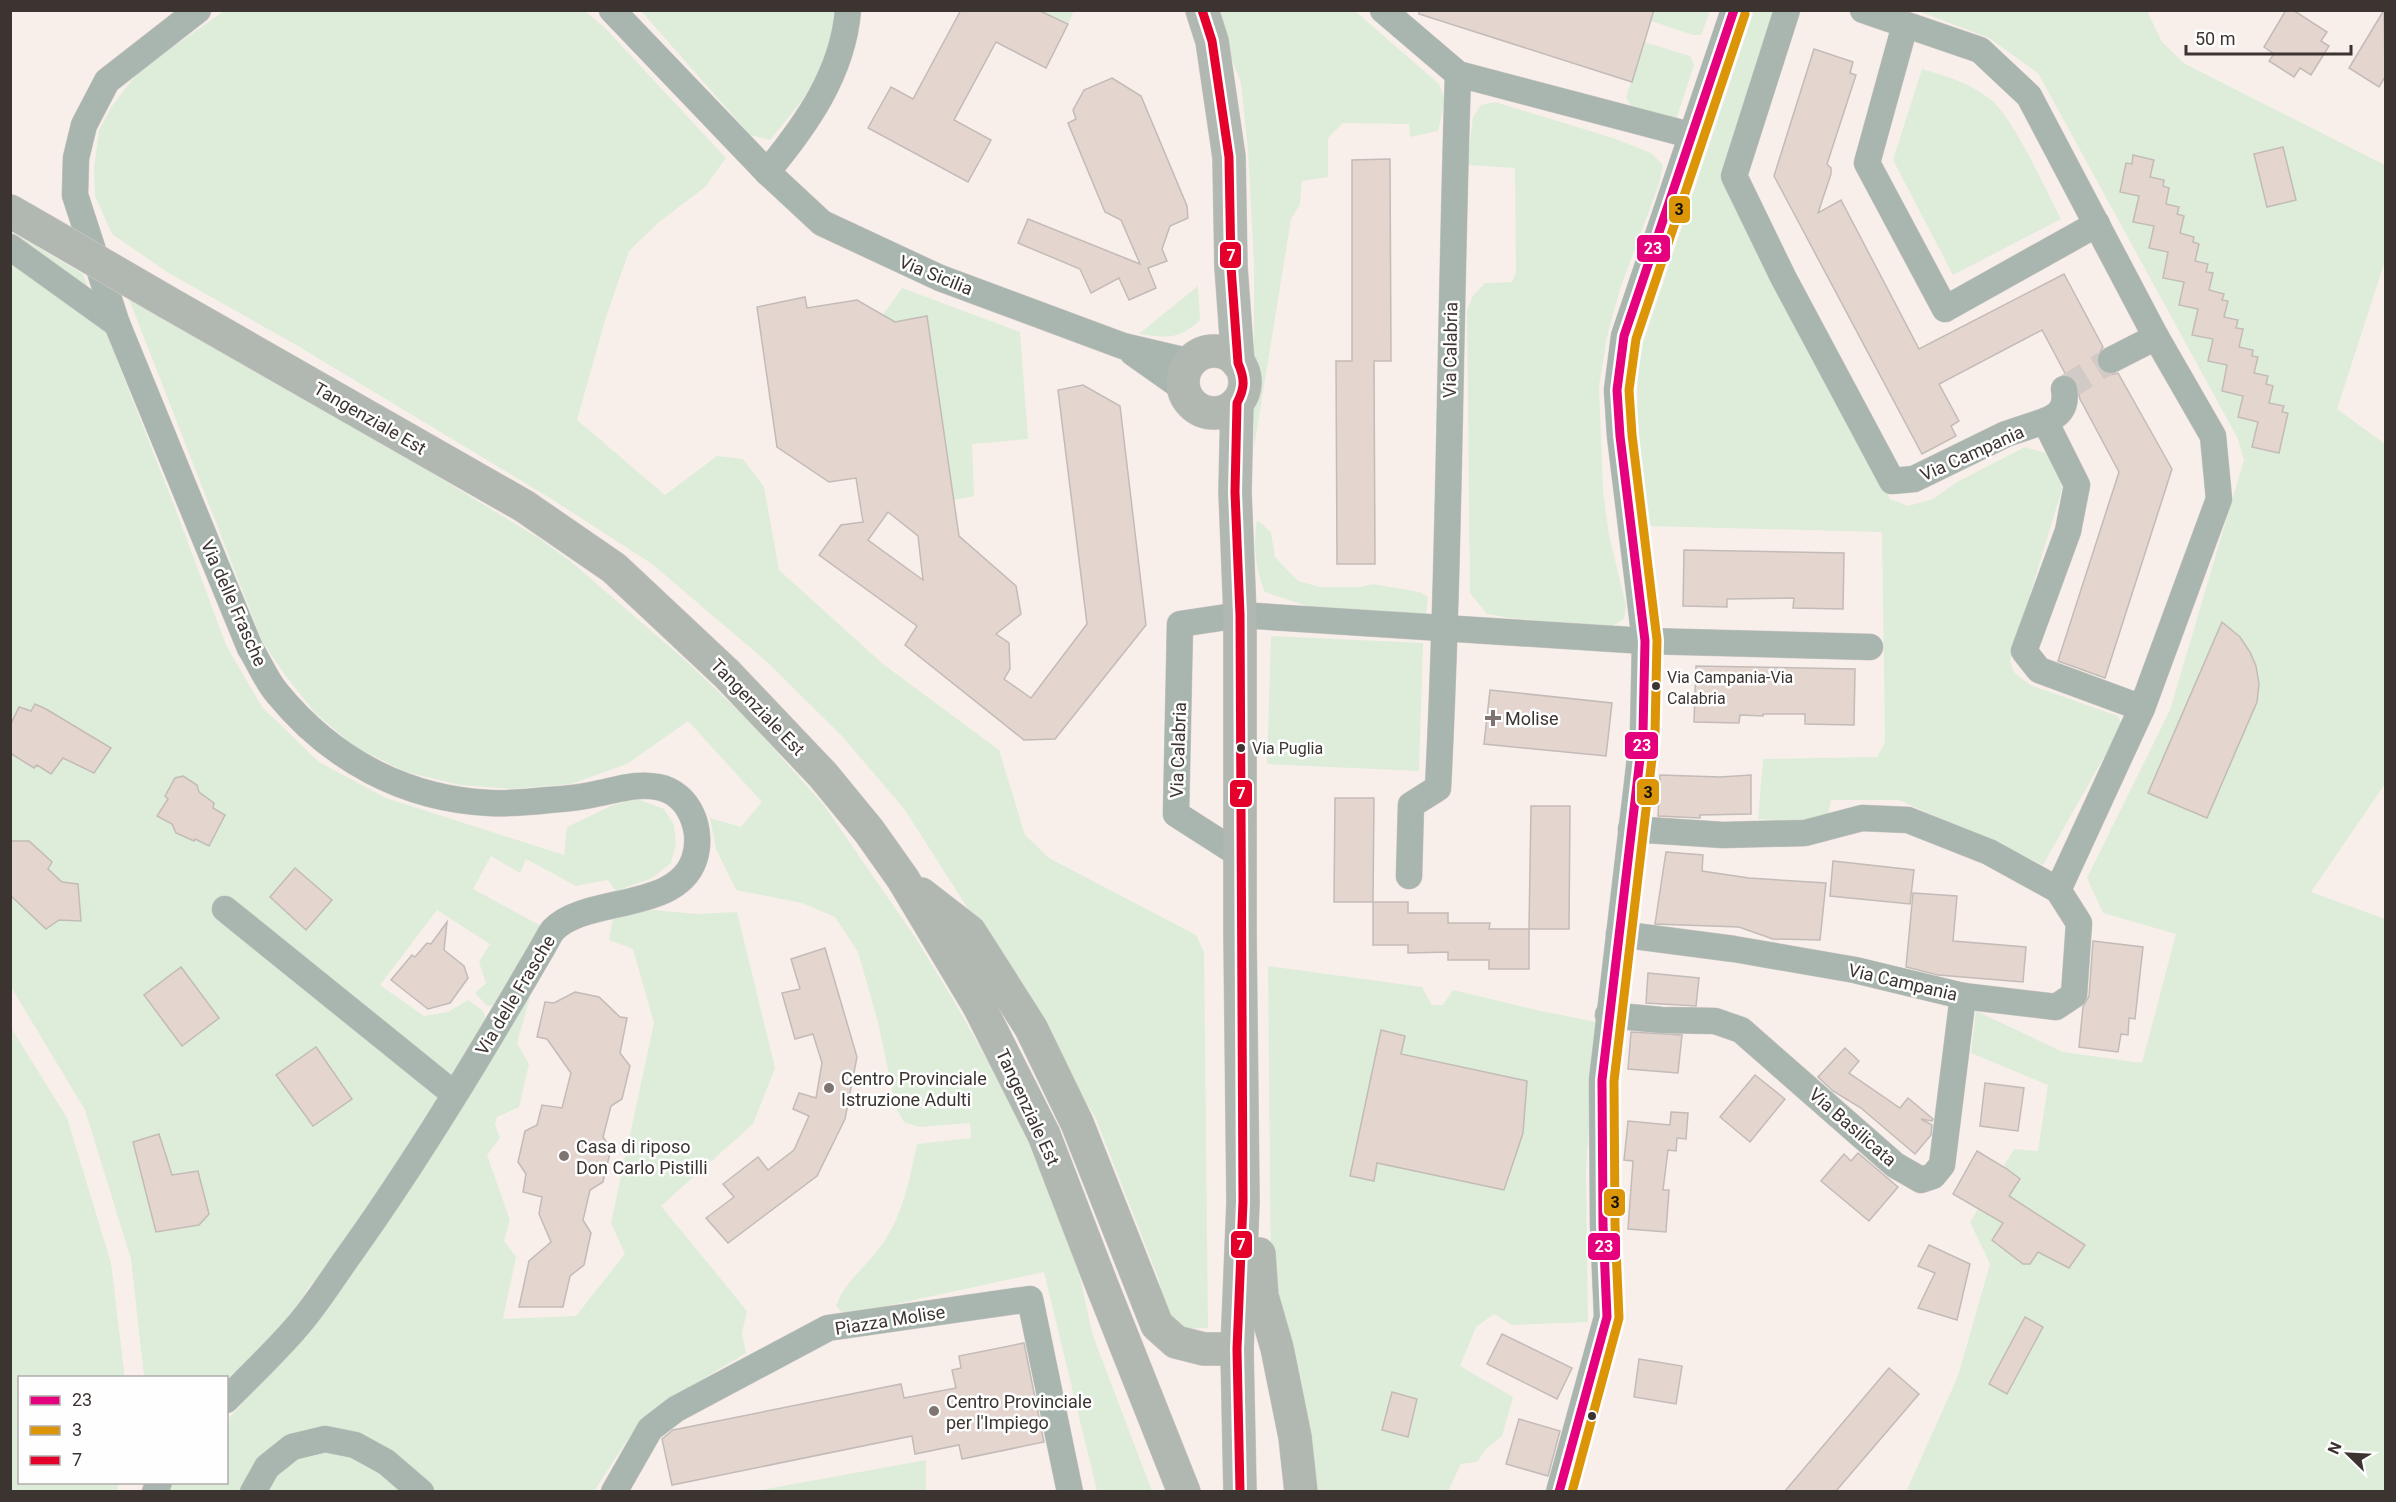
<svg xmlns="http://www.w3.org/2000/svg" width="2396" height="1502" font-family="Roboto,sans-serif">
	<rect width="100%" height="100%" fill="#f8efeb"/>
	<g fill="#deedda">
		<polygon points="584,10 606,29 726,158 705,187 658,223 629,251 606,317 577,420 665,495 717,456 743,459 764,487 779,570 883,664 999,750 1025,835 1049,858 1196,935 1204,952 1208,1328 1181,1329 1164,1308 1159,1280 1096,1119 1014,981 905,810 842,736 767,662 652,564 553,500 298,346 167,272 112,234 95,196 94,167 99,130 112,106 139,71 224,11"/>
		<polygon points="641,11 839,11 826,62 801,102 770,140 750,135"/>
		<polygon points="1038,11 1074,11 1068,24"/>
		<polygon points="1213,11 1355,11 1439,84 1445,100 1438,131 1410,137 1409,124 1343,123 1328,138 1328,177 1302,181 1300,204 1291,219 1254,448 1254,264 1248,150 1241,83"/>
		<polygon points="1654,11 1654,10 1710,11 1701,35 1693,35 1651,21"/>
		<polygon points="1754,11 1776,11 1724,179 1890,499 1908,506 1933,499 1957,482 2025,447 2049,454 2060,471 2062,489 2010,661 2014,672 2030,685 2118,716 2122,725 2043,865 1899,800 1831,800 1828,816 1815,822 1758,819 1763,759 1877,757 1885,742 1882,532 1648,526 1637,413 1638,358"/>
		<polygon points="1918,11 2147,11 2162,42 2185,64 2385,165 2385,261 2337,409 2385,444 2385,784 2311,892 2385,919 2385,1491 1906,1492 1958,1376 1990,1264 1970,1222 2014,1149 2038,1151 2048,1085 1971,1053 1976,1011 2063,1052 2142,1063 2176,934 2103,913 2087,878 2170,710 2244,460 2238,439 2038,73 1989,38"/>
		<polygon points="1644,42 1690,56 1694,65 1675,123 1633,110 1626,97"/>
		<path d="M1922,69C1947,76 1969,83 1990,99C2012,115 2047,192 2061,219L1953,275L1893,160Z"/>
		<polygon points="1495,102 1613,138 1651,153 1663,165 1659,184 1620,289 1607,337 1599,386 1603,491 1609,535 1626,605 1624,619 1609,628 1511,618 1487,614 1470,593 1467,310 1473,296 1485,283 1512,282 1516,272 1515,168 1467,165 1473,117 1481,105"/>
		<polygon points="11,231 83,274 174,505 226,645 262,707 319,762 386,798 564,855 567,827 613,805 637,799 664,809 674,825 676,844 671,863 652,878 616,891 608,880 576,886 526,859 520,873 491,856 473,889 543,927 501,1004 487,1006 475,993 486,983 479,962 490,944 437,910 380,985 424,1016 448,1012 468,1000 483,1011 488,1025 421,1123 368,1211 344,1239 328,1267 309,1287 295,1310 227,1390 226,1378 144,1377 131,1259 85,1110 11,987"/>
		<path d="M1198,286L1200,320C1179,340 1167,338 1139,334Z"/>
		<polygon points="902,288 1020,332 1028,439 972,444 974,496 954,500 927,316 884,325 883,315"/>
		<path d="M129,299L409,459L537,537L569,560L685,660L748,720L823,804L915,937L951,996L1019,1116L1078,1269L1093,1336L1152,1491H1097L1044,1272L845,1315L836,1306C845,1280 870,1264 885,1240C904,1211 910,1177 917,1144L971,1138L970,1123L919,1127L904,1122L896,1108L878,1022L858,952L835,917L802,903L736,890L716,849L710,818L741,827L762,802L688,721L627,764L571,784L512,789L460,785L406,772L355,747L315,713L285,675L262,641Z"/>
		<path d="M1257,520L1271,532L1275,557L1298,581L1320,587H1360L1373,584L1420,592L1428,597L1426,614L1405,617L1373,611H1322L1265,592C1255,568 1253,545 1257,520Z"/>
		<polygon points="1271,636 1423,643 1419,771 1267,764"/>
		<polygon points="643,909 697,914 737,912 775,1068 753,1124 661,1206 747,1311 742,1333 746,1353 663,1403 639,1422 594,1491 165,1492 169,1483 226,1482 227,1420 292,1350 535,979 517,1043 529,1064 519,1107 497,1117 495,1125 500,1138 487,1155 510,1220 504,1241 516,1257 503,1319 576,1316 625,1254 611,1223 654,1023 633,949 609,940 613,918"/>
		<polygon points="1268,966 1422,987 1432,1005 1443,1005 1453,990 1541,1011 1596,1022 1586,1172 1588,1322 1512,1325 1494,1314 1476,1327 1460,1366 1513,1397 1502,1436 1486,1449 1477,1462 1461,1464 1448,1491 1313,1491 1271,1284"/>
		<polygon points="10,1026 67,1118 111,1263 124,1370 124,1377 20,1378 20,1482 119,1483 117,1491 11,1491"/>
		<polygon points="926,1460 926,1491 755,1491"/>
	</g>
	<g fill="#e4d5cf" stroke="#c3bbb7" stroke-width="1.5" fill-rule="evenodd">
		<polygon points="961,10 1038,10 1068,24 1046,68 996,42 954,120 991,140 968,182 868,128 891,87 913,99"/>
		<polygon points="1419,10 1654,10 1632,82 1419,14"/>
		<polygon points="2286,10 2293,10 2327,32 2321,41 2329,46 2311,75 2300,68 2294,77 2269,61 2274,54 2264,47"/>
		<polygon points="2384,10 2385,77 2379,87 2349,68"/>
		<polygon points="1814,49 1853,62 1850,73 1856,75 1827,164 1831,168 1831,174 1818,213 1841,200 1919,349 2064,274 2103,347 2096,359 2098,367 2102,372 2110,375 2118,373 2172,469 2105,678 2058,661 2119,472 2080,399 2076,381 2066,375 2042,330 1939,384 1959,421 1951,426 1956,436 1922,454 1774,176"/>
		<polygon points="1112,78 1141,96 1187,206 1188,218 1170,226 1162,249 1167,261 1148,268 1156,288 1129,300 1119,278 1091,293 1080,269 1018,243 1028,219 1140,264 1121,220 1105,212 1068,123 1076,119 1073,110 1084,90"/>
		<polygon points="2283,147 2296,200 2267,207 2254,154"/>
		<polygon points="2133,155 2154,160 2150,177 2164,180 2163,186 2169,188 2166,204 2179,207 2177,214 2184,216 2180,233 2194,237 2193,242 2199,244 2195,261 2208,264 2206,272 2213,273 2209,290 2224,294 2222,300 2228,301 2224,317 2238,320 2236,328 2243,329 2239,347 2253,350 2252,356 2258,357 2254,373 2268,376 2266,384 2273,386 2269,403 2284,406 2282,412 2288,413 2279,453 2252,447 2258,422 2238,417 2243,396 2222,391 2227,365 2208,361 2213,339 2192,335 2198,309 2179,305 2184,282 2163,278 2168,252 2149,248 2154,226 2133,222 2139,196 2120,192 2126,163 2132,164"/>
		<polygon points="1390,159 1391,361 1374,361 1375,564 1337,564 1336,361 1352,361 1352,160"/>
		<path d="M805,297L807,308L857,300L895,322L927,316L959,536L1016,586L1021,614L996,634L1009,643L1010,669L1004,679L1031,698L1087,624L1058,390L1083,385L1120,406L1146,625L1055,739L1024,740L905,645L917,626L819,555L841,525L863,522L856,478L829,482L777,447L757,307ZM888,512L918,536L923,580L868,540Z"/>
		<polygon points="1684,550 1844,553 1843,609 1793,608 1794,598 1727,599 1727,607 1683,606"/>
		<polygon points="2222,622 2240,637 2250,652 2256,666 2259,684 2257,702 2207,818 2148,793"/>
		<polygon points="1696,666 1855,669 1854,725 1805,724 1805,714 1763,714 1763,716 1740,715 1739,723 1694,722"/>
		<polygon points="1490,690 1612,703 1606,756 1484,744"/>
		<polygon points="35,704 46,709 111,748 94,773 63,758 51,774 37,765 34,768 10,753 10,726 19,707 31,711"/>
		<polygon points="1660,775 1720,777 1751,775 1751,814 1700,815 1700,818 1658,816"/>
		<polygon points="183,776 197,785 199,792 214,803 213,808 225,815 209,846 195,839 194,841 176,833 172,824 157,816 168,799 165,796 175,778"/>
		<polygon points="1335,798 1374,798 1373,902 1334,902"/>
		<polygon points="1531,806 1570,806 1569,929 1529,929"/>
		<polygon points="10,841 29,841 52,862 48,869 62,882 78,884 81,921 59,920 46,929 10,895"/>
		<polygon points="1666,852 1703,855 1702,871 1749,878 1826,883 1820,940 1773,939 1739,927 1655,924"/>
		<polygon points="1833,861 1914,870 1910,904 1830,896"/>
		<polygon points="295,868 332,900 306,930 270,897"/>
		<polygon points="1913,893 1957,896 1953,941 2026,947 2023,982 1938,975 1906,967"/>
		<polygon points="1373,902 1408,902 1408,913 1448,913 1448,923 1490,923 1489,929 1529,929 1529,969 1489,969 1489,960 1448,960 1448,952 1408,953 1408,945 1373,945"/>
		<polygon points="447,922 444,950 464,966 468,978 450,1003 428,1009 391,980 412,955 415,957 427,943 431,944"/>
		<polygon points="2093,941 2143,947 2135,1019 2129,1018 2128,1035 2121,1034 2118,1052 2079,1047 2083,1007 2089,996"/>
		<polygon points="825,948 857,1057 845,1119 817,1176 728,1243 706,1218 734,1197 723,1184 758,1157 768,1170 794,1150 809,1116 793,1109 799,1093 816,1098 822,1063 813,1034 795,1039 782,993 800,989 791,959"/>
		<polygon points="181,967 219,1018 182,1046 144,995"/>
		<polygon points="1648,973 1699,978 1696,1006 1646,1003"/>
		<polygon points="575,992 599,997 620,1017 627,1018 620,1053 630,1066 622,1099 611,1106 603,1137 611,1149 603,1182 590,1190 583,1220 591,1233 584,1265 570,1276 563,1307 519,1307 529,1261 551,1242 539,1214 542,1197 523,1192 526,1174 518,1162 525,1131 537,1125 542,1105 562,1108 571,1073 547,1039 537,1037 545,1002 554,1003"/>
		<polygon points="1381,1030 1405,1036 1401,1054 1527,1081 1523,1133 1504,1190 1377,1163 1374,1181 1350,1176"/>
		<polygon points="1631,1032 1682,1035 1678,1073 1628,1069"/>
		<polygon points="316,1047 352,1099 313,1126 276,1075"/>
		<polygon points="1845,1048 1859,1061 1849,1073 1900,1108 1908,1098 1933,1119 1932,1121 1921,1119 1932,1125 1931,1135 1915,1154 1861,1108 1833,1091 1818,1077"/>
		<polygon points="1755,1075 1785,1099 1750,1142 1720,1117"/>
		<polygon points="1985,1083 2024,1088 2018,1131 1980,1126"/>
		<polygon points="1671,1112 1688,1113 1686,1139 1677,1138 1676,1151 1668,1150 1663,1190 1669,1190 1666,1232 1628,1229 1633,1161 1624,1160 1628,1121 1670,1125"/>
		<polygon points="159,1134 172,1175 198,1171 209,1214 199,1225 156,1232 133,1142"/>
		<polygon points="1977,1151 2007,1169 2020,1179 2009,1196 2085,1245 2069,1268 2038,1252 2030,1264 2023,1264 1992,1240 2003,1223 1953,1194"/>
		<polygon points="1858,1153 1898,1187 1869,1221 1821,1181 1844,1154 1851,1161"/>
		<polygon points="1929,1245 1970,1264 1957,1320 1918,1308 1935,1273 1918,1266"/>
		<polygon points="2025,1317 2043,1327 2007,1394 1989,1384"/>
		<polygon points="1502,1334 1572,1368 1557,1399 1487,1364"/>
		<polygon points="1024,1343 1044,1442 962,1459 959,1445 915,1454 912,1436 672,1485 662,1439 673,1430 901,1384 904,1398 956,1388 952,1370 961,1368 959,1356"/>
		<polygon points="1639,1359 1682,1366 1676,1404 1634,1397"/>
		<polygon points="1889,1368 1919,1394 1836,1491 1785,1491"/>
		<polygon points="1392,1392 1417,1399 1408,1437 1382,1430"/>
		<polygon points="1519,1419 1560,1431 1548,1476 1506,1464"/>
	</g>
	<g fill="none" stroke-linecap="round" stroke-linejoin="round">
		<polyline stroke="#d2cac6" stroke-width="26" stroke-dasharray="26 13" stroke-linecap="butt" points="2064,389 2111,360"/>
		<g stroke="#d2cac7" stroke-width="27">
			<g id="minor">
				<path d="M198,10L107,81L84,125L76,158L75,195L117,324L250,648C259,662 266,680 277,693C331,759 404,799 490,803C509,804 530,802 549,800C566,799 584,797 600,793C620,789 638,783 658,787C690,793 704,831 694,860C676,912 585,896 553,930C549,935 546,942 543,947C483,1050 421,1154 352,1251C333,1277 316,1306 294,1330C273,1354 249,1377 226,1400"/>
				<polyline points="612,10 767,172 822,223 940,278 1123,346 1191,362"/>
				<polyline points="1383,10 1458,74 1690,135"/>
				<polyline points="1787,10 1734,176 1783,277 1892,481 1914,479 2006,434 2045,421 2077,485 2068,531 2024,651 2039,670 2142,708"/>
				<polyline points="1863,10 1980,50 2029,96 2156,337 2213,436 2219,499 2142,708 2058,890"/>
				<polyline points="1905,25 1867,163 1945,309 2097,224"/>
				<path d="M767,172C806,125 843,73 848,10"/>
				<polyline points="10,247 117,324"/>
				<polyline points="1133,353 1184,389"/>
				<polyline points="2111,360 2156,337"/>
				<path d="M2045,421C2061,415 2067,406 2064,389"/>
				<polyline points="1240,855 1176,814 1180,624 1240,615 1645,641 1870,647"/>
				<path d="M1409,876L1411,805L1438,788C1450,550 1450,312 1458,74"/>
				<polyline points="225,909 454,1094"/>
				<polyline points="1619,934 1734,949 1855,970 1963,996 2056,1007 2074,995 2079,923 2058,890 1989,852 1908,820 1862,818 1805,833 1723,835 1631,829"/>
				<polyline points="1608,1015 1661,1020 1715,1021 1741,1030 1895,1165 1921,1180 1933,1176 1942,1165 1963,996"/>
				<polyline points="155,1492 159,1482"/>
				<polyline points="253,1492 267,1467 292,1447 325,1439 355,1445 386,1462 421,1492"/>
				<polyline points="614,1492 650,1429 676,1409 828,1328 1030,1299 1070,1492"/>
				<polyline points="1559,1492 1607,1317 1603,1225 1602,1080 1643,733 1645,641 1620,436 1617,390 1624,336 1734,10"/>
			</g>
		</g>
		<g stroke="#d2cac7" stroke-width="34">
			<g id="primary">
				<polyline points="1202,10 1212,41 1229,157 1231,267 1238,363"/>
				<polyline points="10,211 43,230"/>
				<polyline points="167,302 524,506 614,568 727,674 823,775 869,831 903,879 979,1006 1044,1135 1101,1283 1184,1492"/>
				<circle cx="1214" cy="382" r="31"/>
				<polyline points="1237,403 1235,492 1240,615 1240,933 1243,1202 1237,1349 1240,1492"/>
				<polyline points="921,894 970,932 1031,1028 1077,1123 1157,1325 1176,1342 1204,1349 1237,1349"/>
				<polyline points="1259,1254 1262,1296 1277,1348 1295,1437 1301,1492"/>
			</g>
		</g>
		<use href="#minor" stroke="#a9b5af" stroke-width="26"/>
		<use href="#primary" stroke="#b1b8b2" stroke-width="33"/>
		<g stroke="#d2cac7" stroke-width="34" stroke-linecap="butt">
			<polyline id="primary-bridge" points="43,230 167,302"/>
		</g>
		<use href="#primary-bridge" stroke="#b1b8b2" stroke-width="33"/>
		<g stroke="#fefefe" stroke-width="14">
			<polyline id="bus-1" points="1559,1492 1607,1317 1603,1225 1602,1080 1643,733 1645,641 1620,436 1617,390 1624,336 1734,10"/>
		</g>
		<g stroke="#fefefe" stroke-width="14">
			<polyline id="bus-2" points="1572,1492 1619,1318 1615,1225 1614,1081 1655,733 1657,640 1632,435 1629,390 1636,339 1745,14"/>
		</g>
		<g stroke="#fefefe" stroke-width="14">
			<path id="bus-3" d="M1202,10L1212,41L1229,157L1231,267L1238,363C1245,379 1245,388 1237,403L1235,492L1240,615L1243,1202L1237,1349L1240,1492"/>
		</g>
		<use href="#bus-1" stroke="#e5007d" stroke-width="9"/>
		<use href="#bus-2" stroke="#db9507" stroke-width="9"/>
		<use href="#bus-3" stroke="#e4002b" stroke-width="9"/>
	</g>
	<g fill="#3c3431" stroke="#fefefe" stroke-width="2">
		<circle cx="1656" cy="686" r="5"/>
		<circle cx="1241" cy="748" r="5"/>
		<circle cx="1592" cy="1416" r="5"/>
	</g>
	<g fill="#7e7572" stroke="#fefefe" stroke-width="2">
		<path d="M1490 709h6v6h6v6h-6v6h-6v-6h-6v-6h6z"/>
		<circle cx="829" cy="1088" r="6"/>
		<circle cx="564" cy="1156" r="6"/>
		<circle cx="934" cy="1411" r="6"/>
	</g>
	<g text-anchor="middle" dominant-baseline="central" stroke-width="5" stroke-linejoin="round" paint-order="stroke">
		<g font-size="16" fill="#3c3431" stroke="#fefefe" text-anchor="start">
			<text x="1667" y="677">Via Campania-Via<tspan x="1667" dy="21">Calabria</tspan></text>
			<text x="1252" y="748">Via Puglia</text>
		</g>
		<g font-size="18" fill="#3c3431" stroke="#fefefe">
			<text transform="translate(936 275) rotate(22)">Via Sicilia</text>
			<text transform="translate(1450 350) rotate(-89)">Via Calabria</text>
			<text transform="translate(370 418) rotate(30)">Tangenziale Est</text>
			<text transform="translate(1972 453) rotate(-24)">Via Campania</text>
			<text transform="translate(234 603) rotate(66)">Via delle Frasche</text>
			<text transform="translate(758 707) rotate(46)">Tangenziale Est</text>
			<text transform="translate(1178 750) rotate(-88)">Via Calabria</text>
			<text transform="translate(1903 982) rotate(13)">Via Campania</text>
			<text transform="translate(515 995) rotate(-59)">Via delle Frasche</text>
			<text transform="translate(1028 1107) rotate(65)">Tangenziale Est</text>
			<text transform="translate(1853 1127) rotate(41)">Via Basilicata</text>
			<text transform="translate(890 1320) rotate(-9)">Piazza Molise</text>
		</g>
		<g font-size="18" fill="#3c3431" stroke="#fefefe" text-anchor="start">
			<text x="1505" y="718">Molise</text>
			<text x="841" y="1078">Centro Provinciale<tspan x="841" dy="21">Istruzione Adulti</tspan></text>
			<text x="576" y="1146">Casa di riposo<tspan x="576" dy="21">Don Carlo Pistilli</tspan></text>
			<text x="946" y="1401">Centro Provinciale<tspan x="946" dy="21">per l'Impiego</tspan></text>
		</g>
	</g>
	<g stroke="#fefefe" stroke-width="2">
		<rect x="1668" y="195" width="23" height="29" rx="6" fill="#db9507"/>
		<rect x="1636" y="234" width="35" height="29" rx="6" fill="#e5007d"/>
		<rect x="1219" y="241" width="23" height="28" rx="6" fill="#e4002b"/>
		<rect x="1624" y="731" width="35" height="29" rx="6" fill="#e5007d"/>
		<rect x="1636" y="778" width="24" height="28" rx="6" fill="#db9507"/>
		<rect x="1229" y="779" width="24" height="29" rx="6" fill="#e4002b"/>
		<rect x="1603" y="1188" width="23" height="29" rx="6" fill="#db9507"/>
		<rect x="1230" y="1230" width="23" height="29" rx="6" fill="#e4002b"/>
		<rect x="1587" y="1232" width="34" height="29" rx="6" fill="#e5007d"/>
	</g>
	<g font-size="16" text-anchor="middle" font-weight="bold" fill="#fff">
		<text x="1653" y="254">23</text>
		<text x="1231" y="261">7</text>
		<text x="1642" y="751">23</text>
		<text x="1241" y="799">7</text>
		<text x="1241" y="1250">7</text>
		<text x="1604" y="1252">23</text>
	</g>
	<g font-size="16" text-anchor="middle" font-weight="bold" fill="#111">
		<text x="1679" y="215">3</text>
		<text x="1648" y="798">3</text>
		<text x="1615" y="1208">3</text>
	</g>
	<rect width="2396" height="1502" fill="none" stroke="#3c3431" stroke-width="24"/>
	<rect x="18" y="1376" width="210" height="108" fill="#fefefe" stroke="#b0adac" stroke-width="1.5"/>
	<rect x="30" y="1396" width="30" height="9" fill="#e5007d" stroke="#b0adac" stroke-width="1.5"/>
	<text x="72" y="1406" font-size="18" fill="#3c3431">23</text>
	<rect x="30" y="1426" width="30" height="9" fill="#db9507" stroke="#b0adac" stroke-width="1.5"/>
	<text x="72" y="1436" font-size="18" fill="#3c3431">3</text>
	<rect x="30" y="1456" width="30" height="9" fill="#e4002b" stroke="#b0adac" stroke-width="1.5"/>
	<text x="72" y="1466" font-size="18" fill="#3c3431">7</text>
	<g transform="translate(2348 1454) rotate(294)" stroke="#fefefe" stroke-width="4.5" paint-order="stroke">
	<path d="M0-4.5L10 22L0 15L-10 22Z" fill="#3c3431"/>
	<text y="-9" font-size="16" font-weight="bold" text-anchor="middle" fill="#3c3431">N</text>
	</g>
	<path d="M2186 45v9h165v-9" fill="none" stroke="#3c3431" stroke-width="3"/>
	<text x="2195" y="45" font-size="18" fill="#3c3431" stroke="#fefefe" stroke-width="4.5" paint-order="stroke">50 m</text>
</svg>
